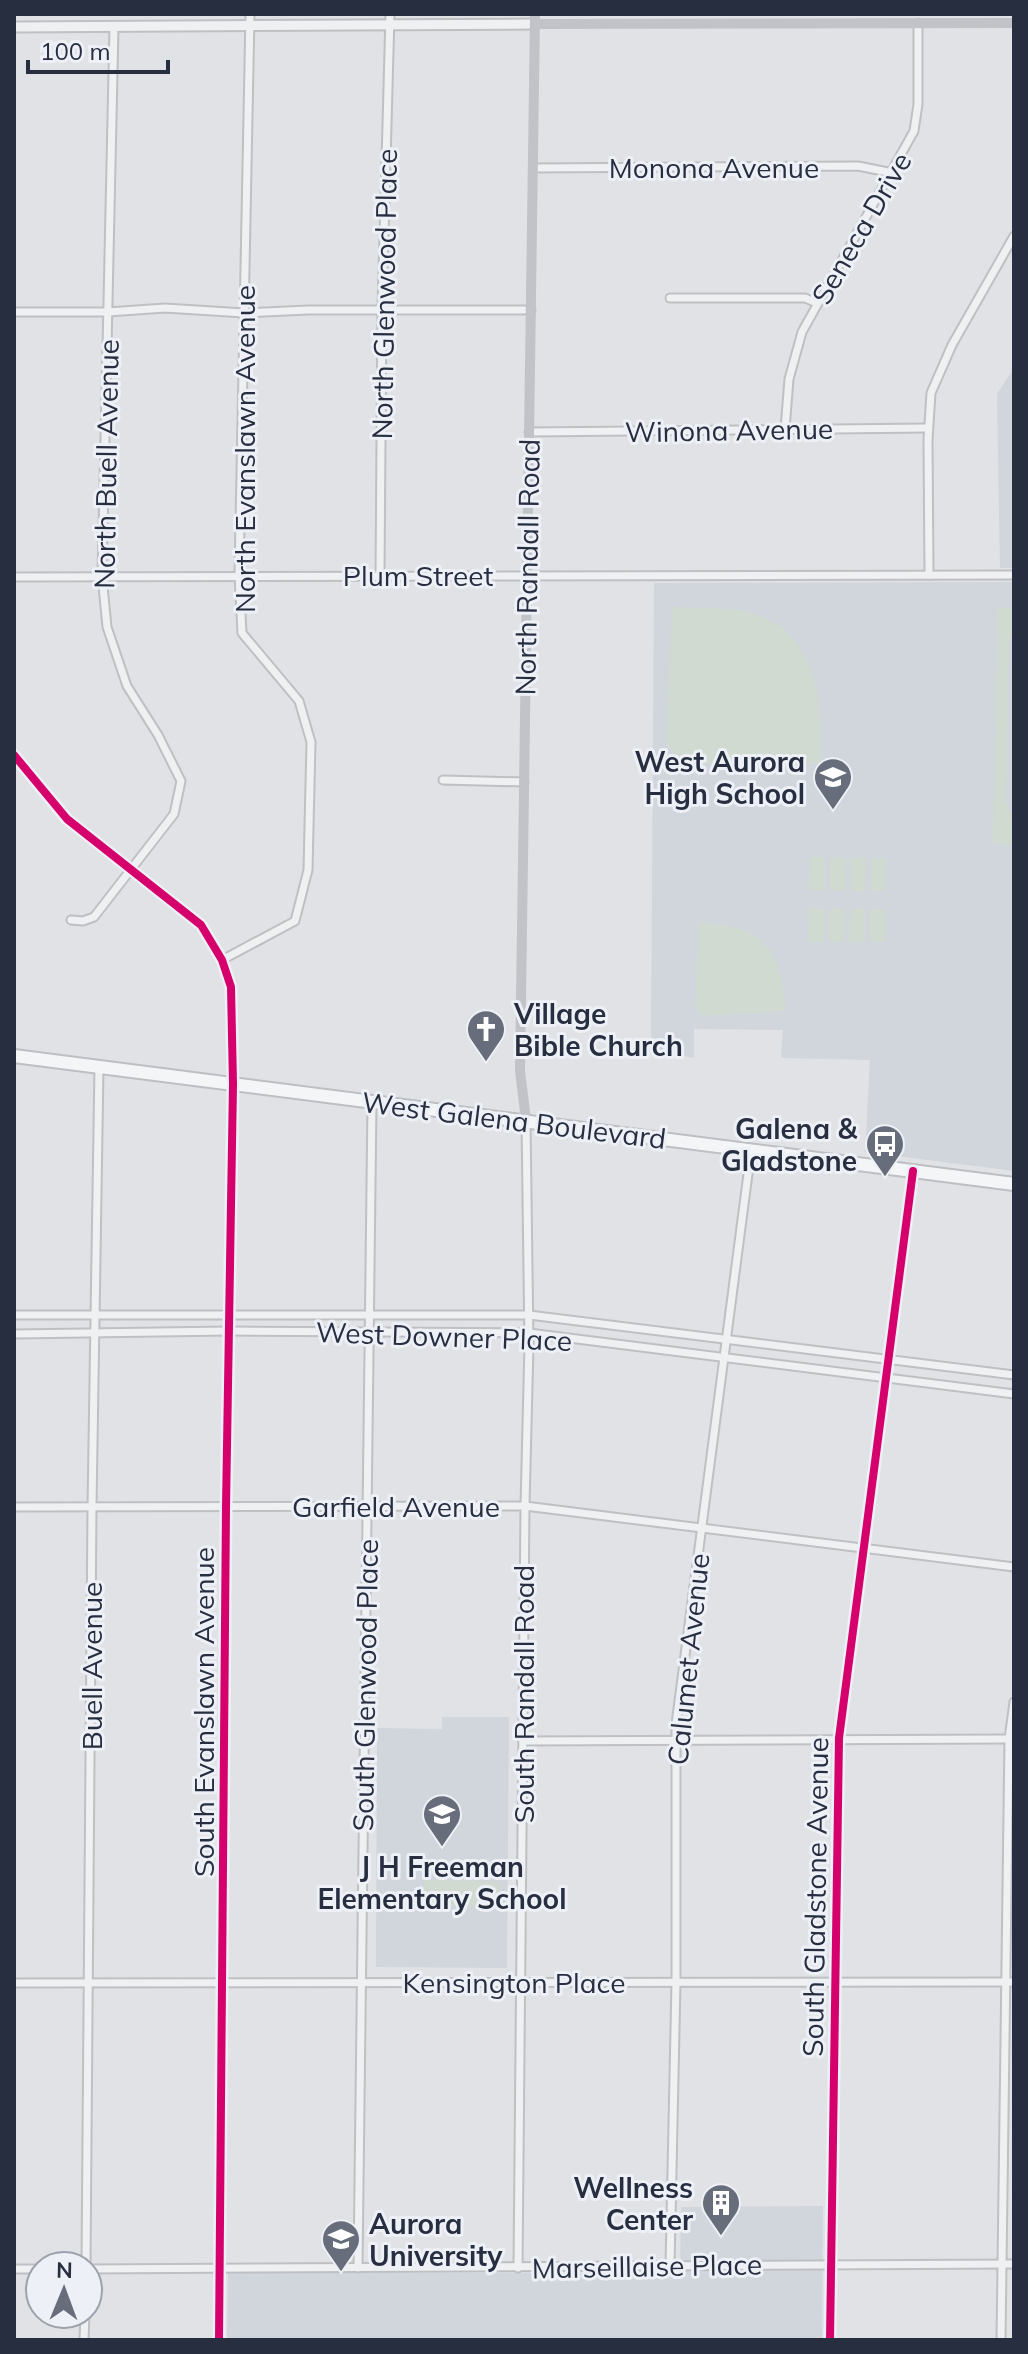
<svg xmlns="http://www.w3.org/2000/svg" width="1028" height="2354" font-family="Mulish,sans-serif">
	<rect width="100%" height="100%" fill="#e0e2e5"/>
	<g fill="#d1d5dc">
		<polygon points="1014,368 1014,568 1000,568 997,394"/>
		<polygon points="1014,582 1014,1171 865,1152 870,1060 781,1058 783,1030 694,1029 694,1058 651,1049 654,583"/>
		<polygon points="442,1717 509,1717 507,1968 376,1967 377,1728 442,1729"/>
		<polygon points="823,2206 822,2340 227,2340 228,2273 680,2273 681,2207"/>
	</g>
	<g fill="#d0dad0">
		<path d="M672,607C697,609 727,606 751,613C819,632 822,704 821,761L818,764H685L666,744Z"/>
		<polygon points="997,608 1014,608 1014,627 1009,643 1006,801 1014,824 1014,845 993,844"/>
		<polygon points="810,857 825,857 825,891 809,890"/>
		<polygon points="830,857 846,858 845,891 830,890"/>
		<polygon points="850,858 866,858 865,891 850,891"/>
		<rect x="871" y="858" width="15" height="33"/>
		<polygon points="809,908 824,909 824,942 808,942"/>
		<polygon points="829,908 845,909 844,942 829,941"/>
		<polygon points="850,909 865,909 865,942 849,942"/>
		<polygon points="870,909 886,909 885,942 870,942"/>
		<path d="M699,923C762,924 783,950 785,1011L703,1016L695,1007Z"/>
		<polygon points="424,1880 499,1882 498,1907 423,1906"/>
	</g>
	<g fill="none" stroke-linecap="round" stroke-linejoin="round">
		<g stroke="#bec0c3" stroke-width="11">
			<g id="minor">
				<polyline points="534,168 858,166 893,173"/>
				<polyline points="670,298 805,298 817,303"/>
				<polyline points="14,312 108,312 165,308 244,313 308,310 531,310"/>
				<polyline points="785,429 789,379 802,332 914,131 918,104 918,23"/>
				<polyline points="529,432 928,428"/>
				<polyline points="380,575 382,309 390,14"/>
				<polyline points="929,575 928,440 931,393 952,345 1014,236"/>
				<polyline points="14,577 1014,575"/>
				<polyline points="14,755 67,819 201,925 222,960 231,987 233,1084 226,1507 219,2340"/>
				<polyline points="443,780 524,782"/>
				<polyline points="71,920 83,921 94,917 174,814 181,781 158,735 127,686 107,627 102,576 114,27"/>
				<polyline points="222,960 295,921 308,870 311,742 299,701 242,633 239,575 250,14"/>
				<polyline points="14,1315 529,1315 1014,1375"/>
				<polyline points="14,1334 230,1331 529,1333 1014,1394"/>
				<polyline points="14,1507 525,1506 1014,1567"/>
				<polyline points="523,1741 1009,1739"/>
				<polyline points="14,1983 1014,1982"/>
				<polyline points="86,2266 92,1507 99,1067"/>
				<polyline points="670,2266 676,1982 676,1724 751,1151"/>
				<polyline points="358,2268 372,1102"/>
				<polyline points="518,2268 525,1506 529,1345 526,1120"/>
				<polyline points="14,2269 40,2269"/>
				<polyline points="88,2269 1014,2264"/>
				<polyline points="84,2340 85,2314"/>
				<polyline points="830,2340 839,1738 913,1171"/>
				<polyline points="1001,2340 1009,1739 1014,1702"/>
			</g>
		</g>
		<g stroke="#bec0c3" stroke-width="13">
			<polyline id="tertiary" points="14,27 535,24"/>
		</g>
		<g stroke="#bcbfc3" stroke-width="16">
			<polyline id="primary" points="14,1056 1014,1184"/>
		</g>
		<use href="#minor" stroke="#eff0f2" stroke-width="7"/>
		<use href="#tertiary" stroke="#eff0f2" stroke-width="9"/>
		<g stroke="#c1c3c9" stroke-width="10">
			<polyline points="535,24 1014,23"/>
			<polyline points="526,1120 520,1071 535,14"/>
		</g>
		<use href="#primary" stroke="#f4f5f6" stroke-width="12"/>
		<g stroke="#edf0f6" stroke-width="13">
			<g id="cycleway">
				<polyline points="14,755 67,819 201,925 222,960 231,987 233,1084 226,1507 219,2340"/>
				<polyline points="830,2340 839,1738 913,1171"/>
			</g>
		</g>
		<use href="#cycleway" stroke="#d6006c" stroke-width="8"/>
	</g>
	<defs>
		<g id="school-pin" transform="scale(2)"><path d="M0 17L-7.5 6A9.5 9.5 0 1 1 7.5 6Z" fill="#676d7a" stroke="#edf0f6"/><path d="M0-5L7-2L0 1L-7-2ZM-4 1L0 2.5L4 1V4Q0 6-4 4Z" fill="#fff"/></g>
		<g id="church-pin" transform="scale(2)"><path d="M0 17L-7.5 6A9.5 9.5 0 1 1 7.5 6Z" fill="#676d7a" stroke="#edf0f6"/><path d="M-1.2-6h2.4v3.5h3.3v2.4h-3.3V6h-2.4V-.1h-3.3v-2.4h3.3Z" fill="#fff"/></g>
		<g id="bus-pin" transform="scale(2)"><path d="M0 17L-7.5 6A9.5 9.5 0 1 1 7.5 6Z" fill="#676d7a" stroke="#edf0f6"/><path d="M-5-6H5V4H4V6H2V4H-2V6H-4V4H-5ZM-3.5-4V0h7V-4ZM-3.5 1.2v1.5H-2V1.2ZM2 1.2v1.5H3.5V1.2Z" fill="#fff"/></g>
		<g id="building-pin" transform="scale(2)"><path d="M0 17L-7.5 6A9.5 9.5 0 1 1 7.5 6Z" fill="#676d7a" stroke="#edf0f6"/><path d="M-4-6H4V6H1V3H-1V6H-4ZM-2.5-4.3h1.7v1.8h-1.7ZM.8-4.3h1.7v1.8H.8ZM-2.5-1h1.7V.8h-1.7ZM.8-1h1.7V.8H.8Z" fill="#fff"/></g>
		<g id="university-pin" transform="scale(2)"><path d="M0 17L-7.5 6A9.5 9.5 0 1 1 7.5 6Z" fill="#676d7a" stroke="#edf0f6"/><path d="M0-5L7-2L0 1L-7-2ZM-4 1L0 2.5L4 1V4Q0 6-4 4Z" fill="#fff"/></g>
	</defs>
	<g fill-rule="evenodd">
		<use href="#school-pin" x="833" y="777"/>
		<use href="#church-pin" x="486" y="1029"/>
		<use href="#bus-pin" x="885" y="1144"/>
		<use href="#school-pin" x="442" y="1814"/>
		<use href="#building-pin" x="721" y="2203"/>
		<use href="#university-pin" x="341" y="2239"/>
	</g>
	<g text-anchor="middle" dominant-baseline="central" stroke-width="6" stroke-linejoin="round" paint-order="stroke">
		<g font-size="28" fill="#262e40" stroke="#edf0f6">
			<text x="714" y="167">Monona Avenue</text>
			<text transform="translate(861 228) rotate(-60)">Seneca Drive</text>
			<text transform="translate(384 294) rotate(-89)">North Glenwood Place</text>
			<text transform="translate(729 430) rotate(-1)">Winona Avenue</text>
			<text transform="translate(244 449) rotate(-90)">North Evanslawn Avenue</text>
			<text transform="translate(106 464) rotate(-89)">North Buell Avenue</text>
			<text transform="translate(527 567) rotate(-89)">North Randall Road</text>
			<text x="418" y="575">Plum Street</text>
			<text transform="translate(514 1120) rotate(7)">West Galena Boulevard</text>
			<text transform="translate(444 1336) rotate(2)">West Downer Place</text>
			<text x="396" y="1506">Garfield Avenue</text>
			<text transform="translate(688 1659) rotate(-84)">Calumet Avenue</text>
			<text transform="translate(91 1666) rotate(-90)">Buell Avenue</text>
			<text transform="translate(365 1685) rotate(-89)">South Glenwood Place</text>
			<text transform="translate(523 1694) rotate(-90)">South Randall Road</text>
			<text transform="translate(203 1712) rotate(-90)">South Evanslawn Avenue</text>
			<text transform="translate(815 1897) rotate(-89)">South Gladstone Avenue</text>
			<text x="514" y="1982">Kensington Place</text>
			<text transform="translate(647 2266) rotate(-1)">Marseillaise Place</text>
		</g>
		<g font-size="28" font-weight="bold" fill="#262e40" stroke="#edf0f6" text-anchor="end">
			<text x="805" y="761">West Aurora<tspan x="805" dy="32">High School</tspan></text>
			<text x="514" y="1013" text-anchor="start">Village<tspan x="514" dy="32">Bible Church</tspan></text>
			<text x="857" y="1128">Galena &amp;<tspan x="857" dy="32">Gladstone</tspan></text>
			<text x="442" y="1866" text-anchor="middle">J H Freeman<tspan x="442" dy="32">Elementary School</tspan></text>
			<text x="693" y="2187">Wellness<tspan x="693" dy="32">Center</tspan></text>
			<text x="369" y="2223" text-anchor="start">Aurora<tspan x="369" dy="32">University</tspan></text>
		</g>
	</g>
	<rect width="1028" height="2354" fill="none" stroke="#262e40" stroke-width="32"/>
	<g transform="translate(64 2290) rotate(1)"><circle r="38" fill="#edf0f6" stroke="#9da2ad" stroke-width="2"/>
	<path d="M0-6L14 30L0 20L-14 30Z" fill="#676d7a"/>
	<text y="-12" font-size="22" font-weight="bold" text-anchor="middle" fill="#262e40">N</text>
	</g>
	<path d="M28 60v12h140v-12" fill="none" stroke="#262e40" stroke-width="4"/>
	<text x="40" y="60" font-size="24" fill="#262e40" stroke="#edf0f6" stroke-width="6" paint-order="stroke">100 m</text>
</svg>
